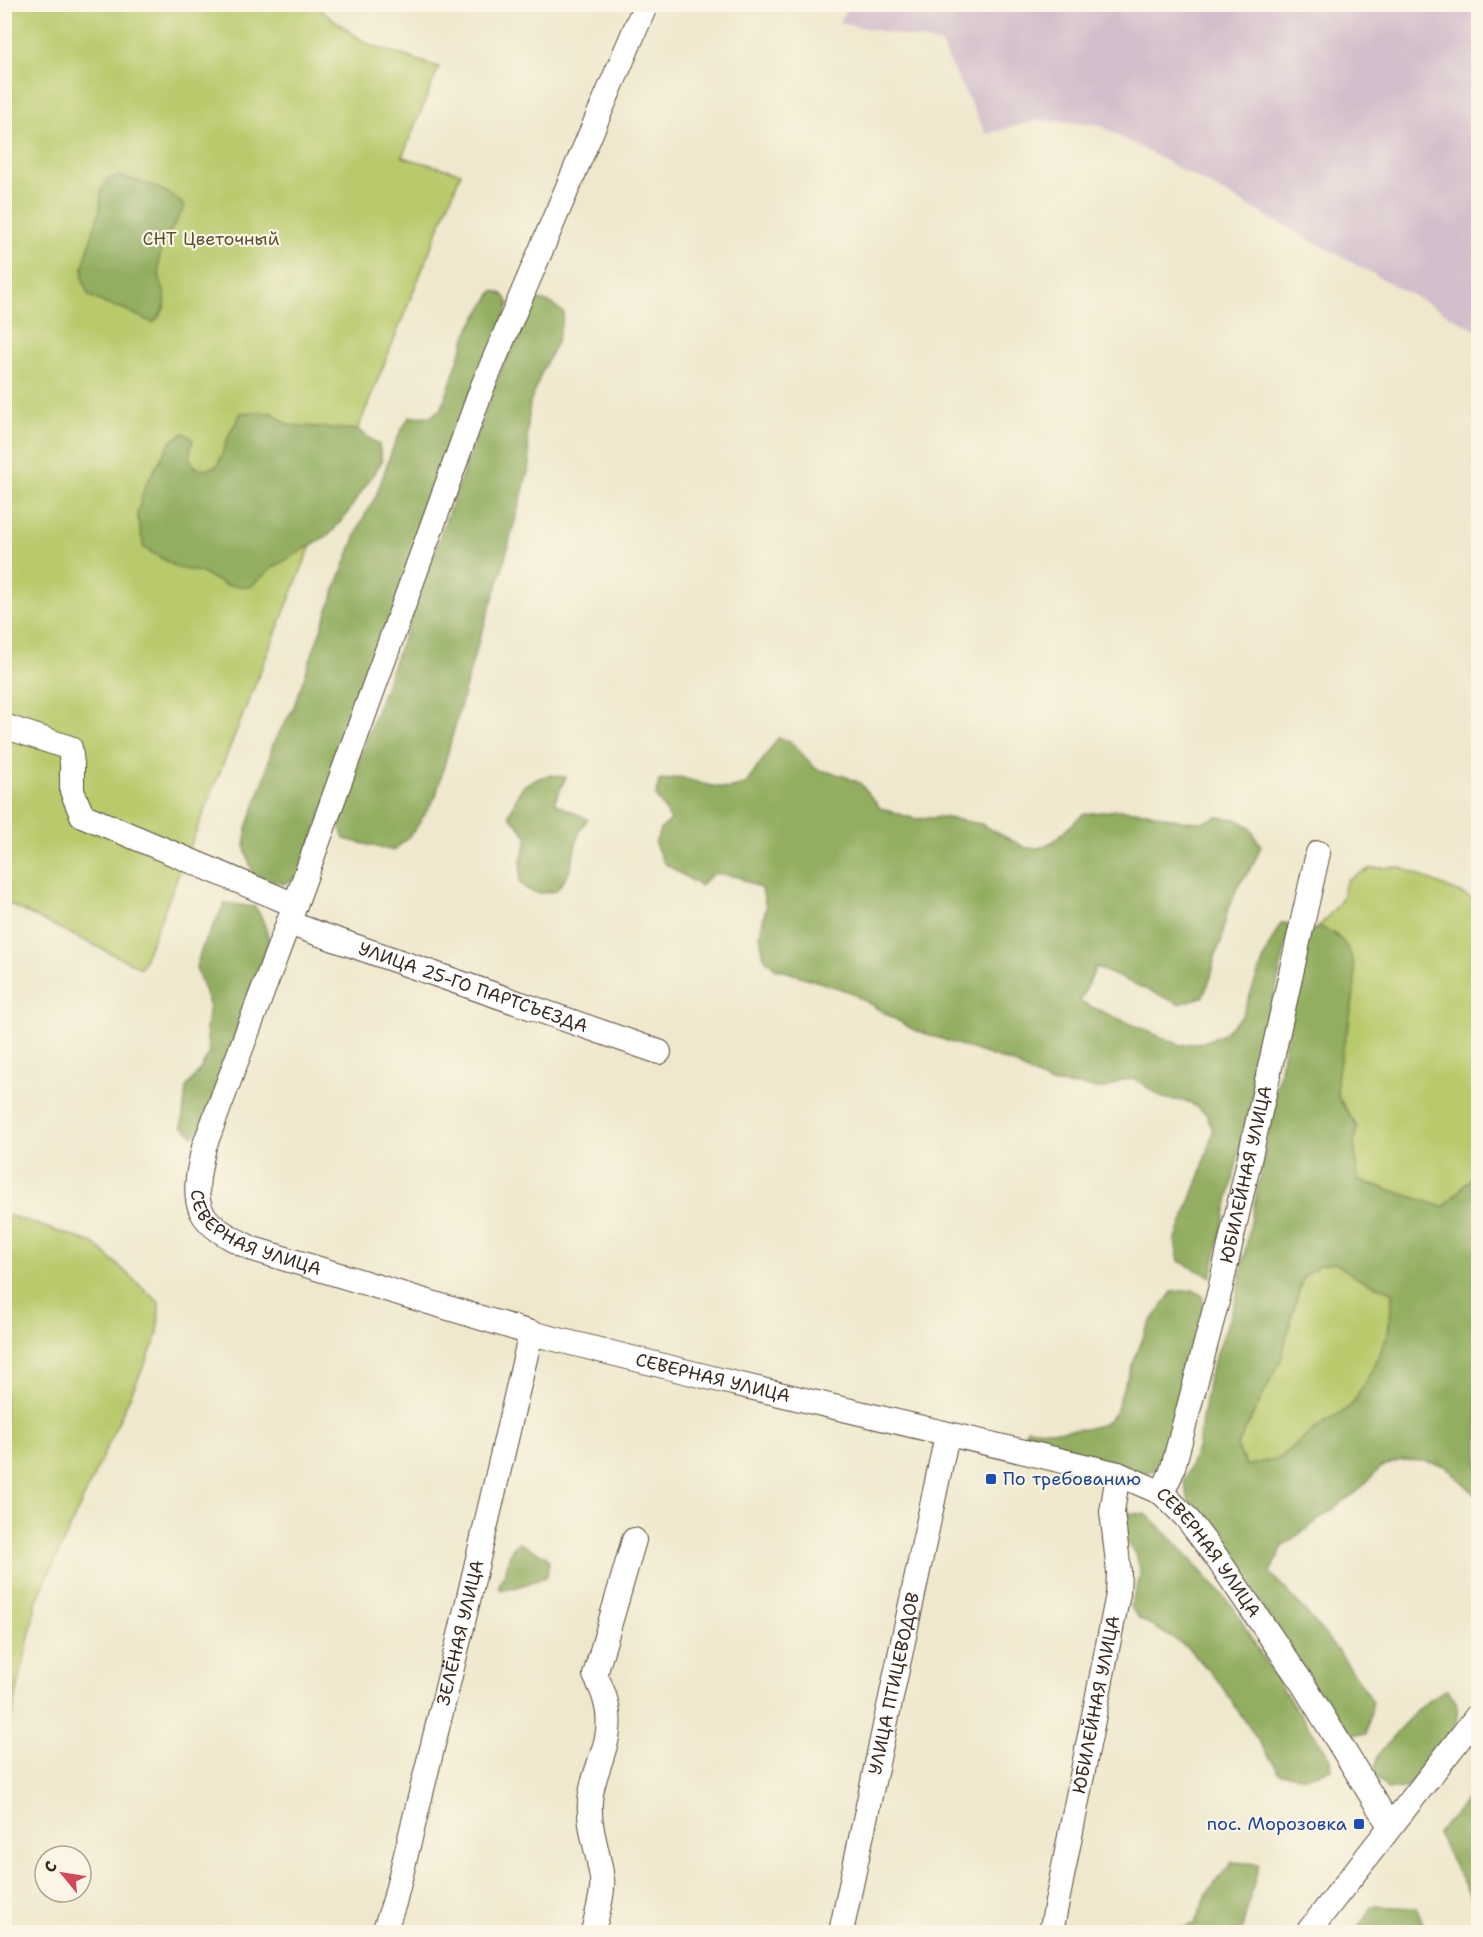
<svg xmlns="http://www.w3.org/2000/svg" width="1483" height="1937" font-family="'Shantell Sans',sans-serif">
	<rect width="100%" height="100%" fill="#fcf5e5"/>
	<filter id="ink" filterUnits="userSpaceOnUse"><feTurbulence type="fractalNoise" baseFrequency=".0167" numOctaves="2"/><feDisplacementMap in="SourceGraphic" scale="12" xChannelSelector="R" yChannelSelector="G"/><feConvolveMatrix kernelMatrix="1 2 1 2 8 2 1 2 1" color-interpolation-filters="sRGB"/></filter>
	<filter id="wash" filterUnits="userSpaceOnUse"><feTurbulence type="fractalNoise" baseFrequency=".008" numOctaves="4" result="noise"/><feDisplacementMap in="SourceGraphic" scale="24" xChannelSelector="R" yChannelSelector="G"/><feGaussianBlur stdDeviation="1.35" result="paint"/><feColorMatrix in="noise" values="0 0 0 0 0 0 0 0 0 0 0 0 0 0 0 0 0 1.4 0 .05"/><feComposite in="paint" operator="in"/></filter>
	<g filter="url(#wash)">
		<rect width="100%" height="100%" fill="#efe8cd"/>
		<polygon fill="#d1bdcb" points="849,4 1478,5 1478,331 1099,125 1038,120 986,134 940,43 839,23"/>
		<g fill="#b9ca6d" stroke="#7a7a46" stroke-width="1.5">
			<polygon points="307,4 318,8 367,44 439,67 402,157 461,173 141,968 5,902 4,5"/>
			<polygon points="1400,867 1478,901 1478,946 1474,953 1478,968 1478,1163 1469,1180 1444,1207 1358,1180 1354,1144 1357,1127 1336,1095 1338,1064 1350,1021 1319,927 1340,902 1347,880 1371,868"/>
			<polygon points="5,1214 93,1243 159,1302 158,1335 37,1600 5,1747"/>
			<polygon points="1336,1263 1359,1279 1393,1292 1388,1334 1375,1365 1351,1406 1316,1428 1280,1458 1246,1466 1237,1446 1281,1360 1295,1303 1303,1278 1319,1265"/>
		</g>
		<g fill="#92ae60" stroke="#666c3f" stroke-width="1.5" fill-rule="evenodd">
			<path d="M119,176C142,183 169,187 185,207C175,225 161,241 159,262C156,293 179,297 153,323L124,309L106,304L89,296L83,280V267L100,209L101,193L107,179Z"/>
			<path d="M493,291C502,292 505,295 509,304L299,875L284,884L253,874L245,848L247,828L265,777L273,743L293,709L337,584L361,522L376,496L395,442L409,417L431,416L442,408L468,331Z"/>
			<polygon points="538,300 551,303 564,313 557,342 543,369 530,403 527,436 530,464 502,570 472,663 436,796 414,831 394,851 344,839 337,820 494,387 524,315"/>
			<polygon points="255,412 273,413 289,425 358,430 379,445 382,461 346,515 330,534 272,568 250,587 225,585 200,572 178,568 144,548 137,514 145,486 172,440 184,433 193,439 189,457 194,467 206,470 218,465 229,435 241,413"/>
			<polygon points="778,738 790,741 816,769 844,776 860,783 880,808 915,819 942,817 981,824 1026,848 1039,848 1054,841 1083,814 1118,810 1147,812 1182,821 1202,822 1217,817 1236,819 1249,826 1261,846 1253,865 1238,886 1226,916 1222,939 1214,960 1211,977 1203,997 1179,1004 1096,967 1080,1002 1180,1045 1203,1042 1222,1035 1242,1016 1268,948 1281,923 1286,923 1290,927 1211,1277 1179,1261 1175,1241 1201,1172 1213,1131 1206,1114 1189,1102 1163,1098 1135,1079 1121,1080 1106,1089 1049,1083 1013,1063 912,1029 848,991 775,968 764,957 760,935 766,907 762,889 738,877 714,873 700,886 664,863 655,844 660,830 671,820 656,796 659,781 680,777 703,784 728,789 745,785"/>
			<path d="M549,775L566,777L554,803L588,819C575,834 576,848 571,866C569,876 562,883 556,891C540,894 531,895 520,883L521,861L528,837L509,815C522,786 518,784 549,775Z"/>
			<polygon points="225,903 255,907 262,918 269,939 204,1124 194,1136 182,1126 186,1088 201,1068 209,1053 206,1029 209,1004 196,967 202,948"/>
			<path d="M1319,927C1389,949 1334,1042 1337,1092C1337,1099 1353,1119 1357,1127L1354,1144L1358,1180L1444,1207L1469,1180L1478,1163V1497L1445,1466L1423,1461L1401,1460L1380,1468L1359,1490L1283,1546L1270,1573C1309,1613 1343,1654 1373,1702L1366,1734H1352L1314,1686L1216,1537L1190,1506L1184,1482L1198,1446L1209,1376L1236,1299L1305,940L1310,931ZM1335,1263L1359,1279L1393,1292L1388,1334L1375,1365L1351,1406L1316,1428L1280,1458L1246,1466L1237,1446L1281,1360L1295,1303L1303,1278L1319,1265Z"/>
			<polygon points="1193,1290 1203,1296 1202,1327 1183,1381 1174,1438 1166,1466 1142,1474 1037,1448 1022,1438 1027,1428 1055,1431 1085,1429 1104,1424 1116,1412 1123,1388 1147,1328 1172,1292"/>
			<path d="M1127,1513L1146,1514L1173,1540L1233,1607L1276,1680L1330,1757L1331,1769L1305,1777L1280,1773L1217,1679L1187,1647L1139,1618L1130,1607C1134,1596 1141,1581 1140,1570C1139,1547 1112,1537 1127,1513Z"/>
			<path d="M519,1543L546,1556L549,1562L547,1576C537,1580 510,1591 501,1590L499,1585C501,1579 504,1575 506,1570C510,1558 507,1551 519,1543Z"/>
			<path d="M1446,1690C1460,1699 1459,1714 1454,1728L1407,1788L1387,1790L1375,1775C1375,1769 1375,1761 1378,1756C1390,1737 1425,1699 1446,1690Z"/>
			<polygon points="1468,1799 1478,1807 1478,1910 1437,1833"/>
			<polygon points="1232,1862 1259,1864 1241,1932 1175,1932 1195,1923 1207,1894"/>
			<polygon points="1373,1906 1416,1908 1427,1932 1355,1932"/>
		</g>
	</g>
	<g filter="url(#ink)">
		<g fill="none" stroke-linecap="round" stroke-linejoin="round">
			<g stroke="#564638" stroke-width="26">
				<g id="minor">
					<path id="s1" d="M646,4L482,388L295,905L204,1147C189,1209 196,1222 253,1249L531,1333L720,1380L1118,1474L1162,1493L1186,1517L1217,1558L1303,1684L1390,1826"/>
					<polyline points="4,726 70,748 72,764 72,791 82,815 295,905"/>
					<path id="s2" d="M288,923L659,1052"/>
					<path id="s3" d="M1162,1493L1172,1471L1220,1290L1318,853"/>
					<path id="s4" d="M384,1932L394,1903L460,1635L531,1333"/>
					<path d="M593,1932C596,1917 604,1893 602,1879C599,1854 588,1827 590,1802C591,1783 599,1767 604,1749C613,1722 608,1699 595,1675L634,1540"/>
					<path id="s5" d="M841,1932L947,1435"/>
					<path id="s6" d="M1051,1932L1118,1594L1119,1572L1112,1512L1118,1474"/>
					<polyline points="1308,1932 1478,1715"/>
				</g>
			</g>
			<use href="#minor" stroke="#fff" stroke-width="24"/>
		</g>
	</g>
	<g fill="#1a4fb4" stroke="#fcf5e5" stroke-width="2">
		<rect x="985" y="1473" width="12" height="12" rx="3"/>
		<rect x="1353" y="1818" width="12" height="12" rx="3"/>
	</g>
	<g text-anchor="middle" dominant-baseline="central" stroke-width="4.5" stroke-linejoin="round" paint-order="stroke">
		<g font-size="18" fill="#5a5232" stroke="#fcf5e5">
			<text x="211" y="239">СНТ Цветочный</text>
		</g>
		<g font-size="18" fill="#3b2a1e" stroke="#fcf5e5">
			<text stroke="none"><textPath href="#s2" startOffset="196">УЛИЦА 25-ГО ПАРТСЪЕЗДА</textPath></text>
			<text stroke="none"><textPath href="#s3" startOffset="330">ЮБИЛЕЙНАЯ УЛИЦА</textPath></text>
			<text stroke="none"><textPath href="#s1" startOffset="1348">СЕВЕРНАЯ УЛИЦА</textPath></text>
			<text stroke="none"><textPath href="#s1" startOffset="1834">СЕВЕРНАЯ УЛИЦА</textPath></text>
			<text stroke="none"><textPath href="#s1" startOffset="2374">СЕВЕРНАЯ УЛИЦА</textPath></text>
			<text stroke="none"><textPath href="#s4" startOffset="309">ЗЕЛЁНАЯ УЛИЦА</textPath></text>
			<text stroke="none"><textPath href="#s5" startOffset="254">УЛИЦА ПТИЦЕВОДОВ</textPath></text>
			<text stroke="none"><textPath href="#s6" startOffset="232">ЮБИЛЕЙНАЯ УЛИЦА</textPath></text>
		</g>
		<g font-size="18" fill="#164399" stroke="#fcf5e5" text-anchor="start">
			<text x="1003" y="1479">По требованию</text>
			<text x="1347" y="1824" text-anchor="end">пос. Морозовка</text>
		</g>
	</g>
	<rect width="1483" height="1937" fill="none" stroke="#fcf5e5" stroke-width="24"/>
	<g transform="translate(63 1874) rotate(300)"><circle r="28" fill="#fcf5e5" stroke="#afa495" stroke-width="1.5"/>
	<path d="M0-4.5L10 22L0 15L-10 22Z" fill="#d1495b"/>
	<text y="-9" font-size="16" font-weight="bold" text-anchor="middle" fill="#3b2a1e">С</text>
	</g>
</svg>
